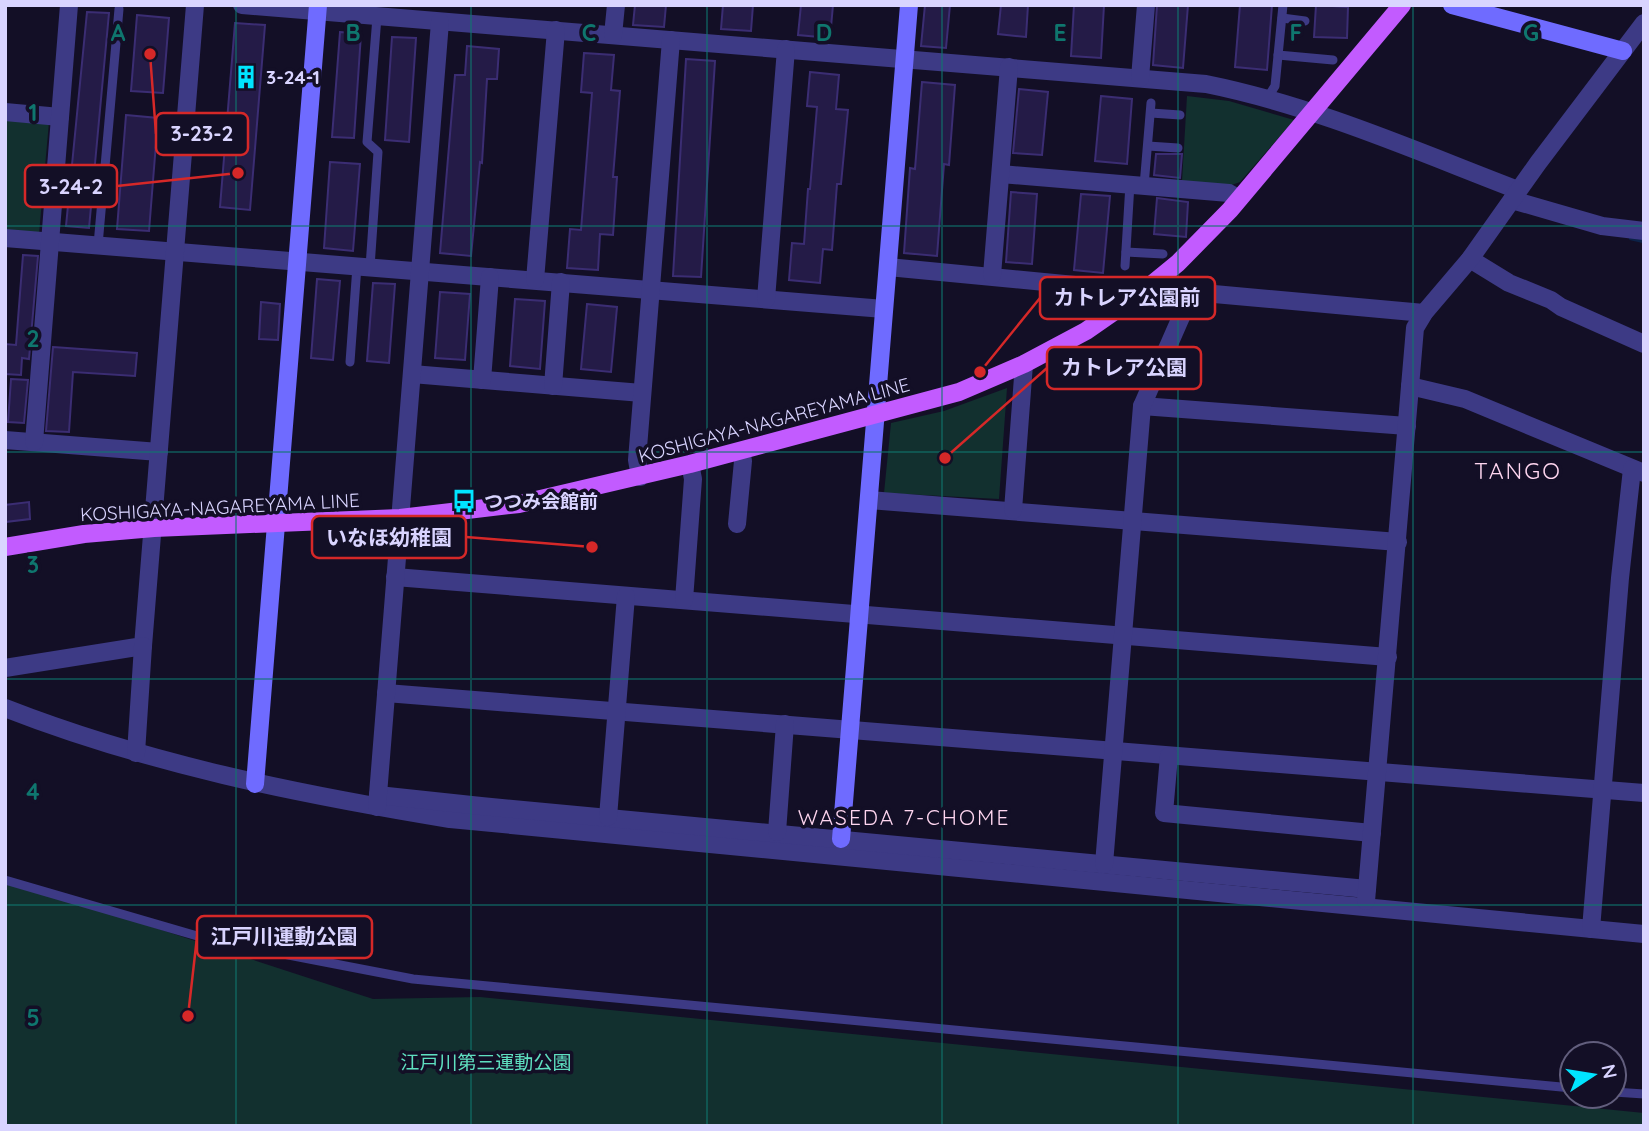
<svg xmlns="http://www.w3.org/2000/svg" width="1649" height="1131" font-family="Quicksand,'Noto Sans JP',sans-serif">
	<rect width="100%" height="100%" fill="#130f26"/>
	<g fill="#12302f">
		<polygon points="1187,96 1229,101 1294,120 1240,182 1229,186 1182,181"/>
		<polygon points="5,118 49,122 39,234 5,230"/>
		<polygon points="1007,388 999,499 884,493 891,423 944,411"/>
		<polygon points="5,879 373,999 480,997 1644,1113 1644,1126 5,1126"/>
	</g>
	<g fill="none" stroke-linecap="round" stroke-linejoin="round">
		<polyline stroke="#0c2248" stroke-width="4.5" points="1631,238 1644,241"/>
	</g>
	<g fill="#241b47" stroke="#3b2d73" stroke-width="2">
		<polygon points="635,5 666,5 664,27 633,25"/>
		<polygon points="723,5 753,5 751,31 721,29"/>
		<polygon points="801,5 833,5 830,38 798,35"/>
		<polygon points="925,5 950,5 946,48 921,46"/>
		<polygon points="1001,5 1028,5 1026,37 998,34"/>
		<polygon points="1074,5 1104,5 1101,58 1071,56"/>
		<polygon points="1157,5 1188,5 1183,68 1153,65"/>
		<polygon points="1240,5 1272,5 1267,70 1235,67"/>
		<polygon points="1316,5 1348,7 1347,38 1314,37"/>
		<polygon points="87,12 109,13 89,228 66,226"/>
		<polygon points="137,15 169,18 163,93 131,91"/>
		<polygon points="235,23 265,25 250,210 220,207"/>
		<polygon points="340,32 361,34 354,138 332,137"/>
		<polygon points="392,37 416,38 409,142 385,140"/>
		<polygon points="467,46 499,49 497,79 487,79 482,163 480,162 471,256 440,253 455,75 465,75"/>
		<polygon points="584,53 614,55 611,90 620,91 613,177 617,177 613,235 600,234 598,270 567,268 570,229 581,230 592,93 581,92"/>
		<polygon points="686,59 715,61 701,277 673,276"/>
		<polygon points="810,72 839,75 836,109 848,110 841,184 837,184 832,250 823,249 820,283 789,280 792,243 804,244 808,189 810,189 817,107 807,106"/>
		<polygon points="922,82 955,85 949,165 944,164 937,256 904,253 910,168 915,169"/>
		<polygon points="1019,89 1048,92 1042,155 1013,153"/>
		<polygon points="1101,96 1132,99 1127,164 1095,161"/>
		<polygon points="126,115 158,118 149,231 117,229"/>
		<polygon points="1156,154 1182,154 1180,178 1154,175"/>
		<polygon points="330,162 360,164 353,251 324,248"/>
		<polygon points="1011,192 1037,194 1032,264 1006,262"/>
		<polygon points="1081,194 1110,196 1103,273 1074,270"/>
		<polygon points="1157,198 1188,202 1186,237 1154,234"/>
		<polygon points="23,255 38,256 29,359 22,358 21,375 5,374 5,344 16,345"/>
		<polygon points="317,279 340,281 333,360 311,358"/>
		<polygon points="373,283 395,284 389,363 367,361"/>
		<polygon points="440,292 470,294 465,360 435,358"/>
		<polygon points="515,299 545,301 540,369 510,366"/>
		<polygon points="261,302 280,304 278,340 259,339"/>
		<polygon points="587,304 617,307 611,372 581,369"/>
		<polygon points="53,347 137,353 135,376 73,372 69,432 46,431"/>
		<polygon points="11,379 28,380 24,423 8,422"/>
		<polygon points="29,502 30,519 5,522 5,505"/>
	</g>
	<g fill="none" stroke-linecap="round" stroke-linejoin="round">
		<g stroke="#3d3a85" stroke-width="9">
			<polyline points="1282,18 1305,21"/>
			<polyline points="1278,55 1333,60"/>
			<polyline points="1268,97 1275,86 1283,5"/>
			<polyline points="1151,113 1180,115"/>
			<polyline points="1148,146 1178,148"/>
			<polyline points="1144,186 1151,103"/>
			<polyline points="98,245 119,9"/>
			<polyline points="1126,252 1163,254"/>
			<polyline points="1125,266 1130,184"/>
			<polyline points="370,267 378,152 367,142 377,17"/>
			<polyline points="350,362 357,266"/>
			<polyline points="5,880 211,940 413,979 1572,1088"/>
			<polyline points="1614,1092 1644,1094"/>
		</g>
		<g stroke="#3d3a85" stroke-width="18">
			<path d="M242,5L1206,84C1315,106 1416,151 1518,190"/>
			<polyline points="613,35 616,5"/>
			<polyline points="1140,78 1146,5"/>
			<polyline points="5,112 60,117"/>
			<polyline points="1001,174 1229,193 1238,198"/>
			<polyline points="1512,200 1602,226 1644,231"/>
			<polyline points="5,238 884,309"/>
			<polyline points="1470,259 1509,283 1551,300 1561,307 1644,344"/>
			<polyline points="888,267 1127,290 1192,292 1424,313"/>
			<polyline points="992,275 1009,67"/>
			<polyline points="535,280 556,30"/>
			<polyline points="766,299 786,49"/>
			<polyline points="412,374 642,393"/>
			<polyline points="482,380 490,277"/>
			<polyline points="553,386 561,282"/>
			<polyline points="1410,386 1465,399 1644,473"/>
			<polyline points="1142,406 1407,426"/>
			<polyline points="5,440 159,452"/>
			<polyline points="34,442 69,5"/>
			<polyline points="640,477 637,460 671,40"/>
			<polyline points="869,500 1398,542"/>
			<polyline points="1013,510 1024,364"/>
			<polyline points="737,524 743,461 741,451"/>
			<polyline points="395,577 1388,657"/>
			<polyline points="684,600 693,479 690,464"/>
			<polyline points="5,668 143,646 195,5"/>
			<polyline points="386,693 1644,793"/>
			<path d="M5,708C148,764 298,794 450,819L1644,934"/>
			<polyline points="136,753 143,646"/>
			<polyline points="1169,756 1164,813 1372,833"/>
			<polyline points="378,795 481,806 1367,889"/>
			<polyline points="377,807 440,22"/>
			<polyline points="608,817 626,596"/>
			<polyline points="777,832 785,724"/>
			<polyline points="1104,864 1142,406 1192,292"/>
			<polyline points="1366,901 1415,328 1424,313 1470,259 1538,163 1644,23"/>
			<polyline points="1591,929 1620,578 1632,469"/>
		</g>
		<g stroke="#6f6bff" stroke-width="18">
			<polyline points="1452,5 1623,51"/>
			<polyline points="255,784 318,5"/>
			<polyline points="841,839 909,5"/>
		</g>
		<polyline stroke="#c25bff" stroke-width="18" points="5,547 84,534 154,528 400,518 519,504 690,464 959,392 1024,364 1086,331 1145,290 1178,263 1230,210 1402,5"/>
	</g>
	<path fill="none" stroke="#0f766e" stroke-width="2" stroke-opacity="0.55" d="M236,5V1126M471,5V1126M707,5V1126M942,5V1126M1178,5V1126M1413,5V1126M5,226H1644M5,452H1644M5,679H1644M5,905H1644"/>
	<defs>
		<g id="building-bare" transform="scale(1.89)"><path d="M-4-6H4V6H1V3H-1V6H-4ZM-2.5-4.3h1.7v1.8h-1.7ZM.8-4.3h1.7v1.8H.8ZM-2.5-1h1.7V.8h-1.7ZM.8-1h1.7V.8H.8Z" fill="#00e5ff" stroke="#130f26" stroke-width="2.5" paint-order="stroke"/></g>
		<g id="bus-bare" transform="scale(1.89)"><path d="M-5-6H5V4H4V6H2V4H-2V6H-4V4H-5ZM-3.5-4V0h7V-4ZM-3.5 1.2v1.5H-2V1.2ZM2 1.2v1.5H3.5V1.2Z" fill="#00e5ff" stroke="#130f26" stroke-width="2.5" paint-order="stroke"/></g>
	</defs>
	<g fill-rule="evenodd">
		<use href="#building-bare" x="246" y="77"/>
		<use href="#bus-bare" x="464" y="501"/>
	</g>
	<g text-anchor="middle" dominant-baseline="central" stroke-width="7" stroke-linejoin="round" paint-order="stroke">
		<g font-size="19" font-weight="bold" fill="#d9d4ff" stroke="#130f26" text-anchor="start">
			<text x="266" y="77">3-24-1</text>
			<text x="484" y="501">つつみ会館前</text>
		</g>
		<g font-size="19" fill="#d9d4ff" stroke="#130f26">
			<text transform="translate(774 420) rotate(-15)">KOSHIGAYA-NAGAREYAMA LINE</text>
			<text transform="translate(220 507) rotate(-3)">KOSHIGAYA-NAGAREYAMA LINE</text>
		</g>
		<g font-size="19" fill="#5fe0c0" stroke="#130f26">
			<text x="486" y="1062">江戸川第三運動公園</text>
		</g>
		<g font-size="21" letter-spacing="2" fill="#ffd6f0" stroke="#130f26">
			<text x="904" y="817">WASEDA 7-CHOME</text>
		</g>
		<g font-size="23" letter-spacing="2" fill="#ffd6f0" stroke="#130f26">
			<text x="1518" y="470">TANGO</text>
		</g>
	</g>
	<g font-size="23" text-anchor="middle" font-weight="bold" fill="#0f766e" stroke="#130f26" stroke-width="7" stroke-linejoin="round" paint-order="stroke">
		<text x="118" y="41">A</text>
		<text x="353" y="41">B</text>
		<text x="589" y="41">C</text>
		<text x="824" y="41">D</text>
		<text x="1060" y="41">E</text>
		<text x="1296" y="41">F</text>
		<text x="1531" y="41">G</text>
		<text x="33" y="121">1</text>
		<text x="33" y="347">2</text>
		<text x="33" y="573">3</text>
		<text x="33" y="800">4</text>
		<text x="33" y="1026">5</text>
	</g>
	<path fill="none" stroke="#d62828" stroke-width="2.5" d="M150 54L156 134M238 173L117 186M980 372L1040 298M945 458L1047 368M592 547L466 537M188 1016L197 937"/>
	<g fill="#d62828" stroke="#130f26" stroke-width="2.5">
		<circle cx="150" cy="54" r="7"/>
		<circle cx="238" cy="173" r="7"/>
		<circle cx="980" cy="372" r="7"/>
		<circle cx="945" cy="458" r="7"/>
		<circle cx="592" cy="547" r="7"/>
		<circle cx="188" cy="1016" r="7"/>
	</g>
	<g fill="#130f26" stroke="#d62828" stroke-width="2.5">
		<rect x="156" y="113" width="92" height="42" rx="7"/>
		<rect x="25" y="165" width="92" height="42" rx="7"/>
		<rect x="1040" y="277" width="175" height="42" rx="7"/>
		<rect x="1047" y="347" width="154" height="42" rx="7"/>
		<rect x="312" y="516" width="154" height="42" rx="7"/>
		<rect x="197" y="916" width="175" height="42" rx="7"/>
	</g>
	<g font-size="21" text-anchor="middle" font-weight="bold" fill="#d9d4ff">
		<text x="202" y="141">3-23-2</text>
		<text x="71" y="194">3-24-2</text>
		<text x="1127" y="305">カトレア公園前</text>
		<text x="1124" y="375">カトレア公園</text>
		<text x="389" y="545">いなほ幼稚園</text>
		<text x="284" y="944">江戸川運動公園</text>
	</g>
	<rect width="1649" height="1131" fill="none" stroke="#d9d4ff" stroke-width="14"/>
	<g transform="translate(1593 1075) rotate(78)"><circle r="33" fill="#130f26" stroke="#625e7d" stroke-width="2"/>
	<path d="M0-5L12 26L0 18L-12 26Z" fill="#00e5ff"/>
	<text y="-10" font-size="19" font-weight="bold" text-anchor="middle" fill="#d9d4ff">N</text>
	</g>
</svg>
